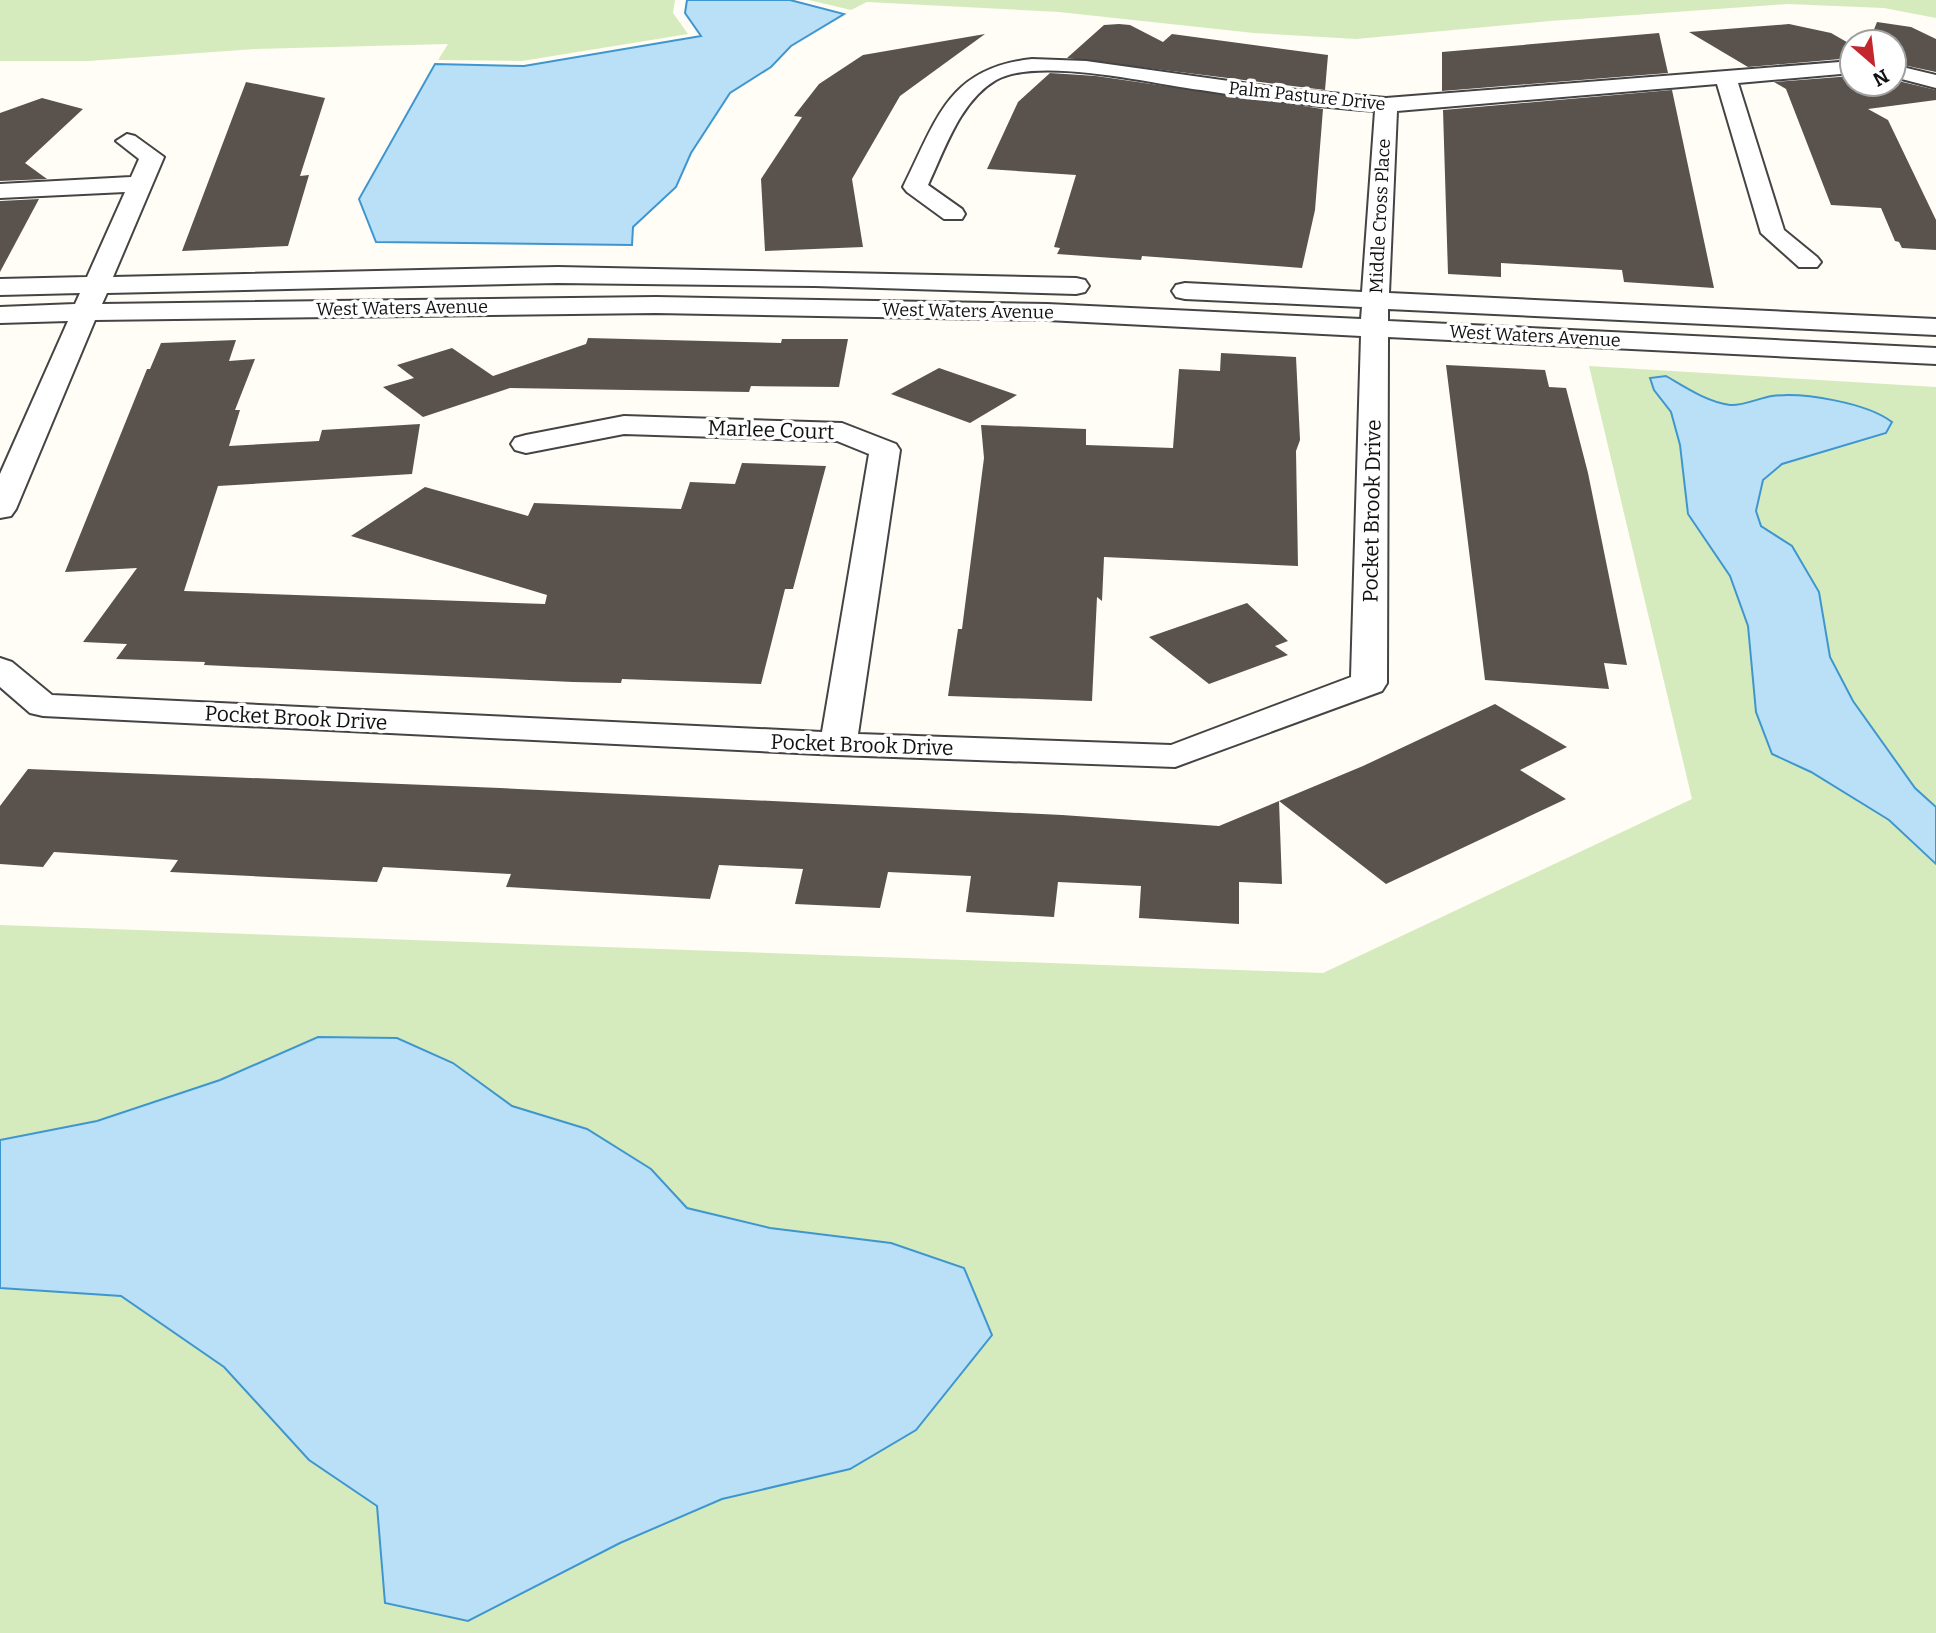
<svg xmlns="http://www.w3.org/2000/svg" width="1936" height="1633" font-family="Bitter,serif">
	<rect width="100%" height="100%" fill="#fffdf5"/>
	<g fill="#d5ebbd">
		<polygon points="0,0 675,0 673,13 688,34 522,61 438,60 448,44 255,49 88,61 0,61"/>
		<polygon points="809,0 1936,0 1936,18 1884,8 1788,4 1550,21 1356,39 1254,33 1059,12 867,2 851,10"/>
		<polygon points="1589,366 1936,387 1936,1633 0,1633 0,925 1323,973 1692,799"/>
	</g>
	<g fill="#b9e0f7" stroke="#3f96cf" stroke-width="2">
		<polygon points="687,0 790,0 844,14 791,46 771,67 730,93 691,153 676,187 633,227 632,245 376,242 359,199 435,64 524,66 701,36 685,13"/>
		<path d="M1666,376C1685,387 1707,402 1730,405C1743,406 1759,398 1772,396C1804,392 1867,403 1892,422L1886,433L1782,464L1763,480L1756,511L1761,526L1792,546L1819,592L1830,657L1853,701L1915,788L1936,807V864L1889,820L1811,772L1772,754L1756,712L1748,626L1730,576L1688,514L1680,445L1671,412L1654,390L1650,378Z"/>
		<polygon points="318,1037 397,1038 453,1063 512,1106 587,1129 651,1169 687,1208 770,1228 891,1243 964,1268 992,1335 916,1430 850,1469 722,1499 620,1543 468,1621 385,1603 377,1506 309,1460 224,1367 121,1296 0,1288 0,1140 97,1121 220,1080"/>
	</g>
	<g fill="#5a524d">
		<polygon points="1877,22 1911,27 1936,39 1936,72 1894,63 1894,42 1869,42"/>
		<polygon points="1119,24 1130,25 1163,42 1172,34 1328,55 1325,90 1067,58 1104,25"/>
		<polygon points="1789,24 1831,33 1852,45 1852,58 1748,67 1689,32"/>
		<polygon points="1659,33 1668,73 1442,91 1442,52"/>
		<polygon points="985,34 900,96 852,179 863,247 765,251 761,179 802,117 794,116 819,84 863,55"/>
		<polygon points="1050,73 1096,76 1323,109 1315,210 1302,268 1142,256 1141,260 1057,254 1060,248 1054,247 1076,175 987,169 1018,102"/>
		<polygon points="1852,76 1852,84 1894,84 1894,80 1936,90 1936,100 1868,109 1888,120 1936,220 1936,250 1902,248 1899,242 1895,241 1881,208 1831,205 1786,89 1774,82"/>
		<polygon points="246,82 325,98 300,176 309,175 288,246 182,251"/>
		<polygon points="1672,90 1714,288 1624,282 1622,270 1501,263 1501,277 1448,274 1443,110"/>
		<polygon points="42,98 83,109 25,163 47,179 0,181 0,113"/>
		<polygon points="39,199 0,272 0,201"/>
		<polygon points="588,338 781,343 782,339 848,339 839,387 751,386 749,392 510,388 423,417 383,387 414,378 397,365 452,348 493,376 586,344"/>
		<polygon points="236,340 229,361 255,359 235,410 240,410 229,446 319,441 322,430 420,424 412,474 218,486 184,591 545,604 547,595 351,536 425,487 528,516 534,503 681,509 690,482 735,484 742,463 826,466 793,589 785,589 761,684 622,679 621,683 573,682 204,665 205,662 116,659 127,644 83,642 137,568 65,572 147,369 150,369 161,343"/>
		<polygon points="1221,353 1296,357 1300,440 1296,451 1298,566 1104,557 1102,601 1097,597 1092,701 948,696 958,629 962,629 984,458 981,425 1086,429 1086,445 1173,448 1179,369 1220,371"/>
		<polygon points="1446,365 1545,370 1549,387 1566,388 1588,473 1627,665 1604,663 1609,689 1485,680"/>
		<polygon points="939,368 1017,395 970,423 891,394"/>
		<polygon points="1247,603 1288,641 1275,646 1288,655 1209,684 1149,637"/>
		<polygon points="1495,704 1567,747 1520,770 1566,799 1386,884 1279,801 1363,766"/>
		<polygon points="28,769 500,788 1062,815 1219,826 1279,801 1282,884 1239,882 1239,924 1139,918 1141,886 1058,882 1054,917 966,912 971,876 888,872 880,908 795,904 803,869 719,865 710,899 506,887 511,874 383,867 377,882 289,878 170,872 178,860 54,852 43,867 0,864 0,806"/>
	</g>
	<g fill="none" stroke-linecap="round" stroke-linejoin="round">
		<g stroke="#444" stroke-width="4">
			<g id="minor">
				<path d="M1032,59L1086,61L1286,89L1386,98L1852,61V73L1738,83L1784,230L1817,257L1821,262L1817,267H1799L1761,233L1717,84L1397,111L1389,293L1936,319V335L1388,309V321L1936,348V364L1388,337L1387,683L1382,691L1175,767L838,755L43,716L30,713L0,687V658L12,662L52,695L822,732L869,454L837,441L624,434L526,453L515,450L511,444L515,438L526,435L624,416L842,423L896,444L900,450L858,734L1171,745L1351,677L1361,336L1047,320L656,313L95,320L16,509L11,516L0,518V474L68,321L0,323V307L75,304L80,293L0,295V279L87,277L125,192L0,198V184L131,177L139,159L116,141L127,134L135,136L164,157L113,277L558,267L1076,278L1085,280L1089,286L1085,292L1076,294L815,286L558,283L107,293L102,304L656,297L1047,304L1361,319L1362,307L1185,299L1176,297L1172,291L1176,285L1185,283L1362,292L1375,111C1316,107 1258,99 1201,90C1153,84 1038,56 996,80C960,101 945,149 928,185L962,209L965,214L962,219H944L907,192L903,187C937,119 948,68 1032,59Z"/>
				<polygon points="1894,65 1936,75 1936,88 1894,77"/>
			</g>
		</g>
		<use href="#minor" fill="#fff" fill-rule="evenodd"/>
	</g>
	<g text-anchor="middle" dominant-baseline="central" stroke-width="7" stroke-linejoin="round" paint-order="stroke">
		<g font-size="18" fill="#111" stroke="#fff">
			<text transform="translate(1307 96) rotate(6)">Palm Pasture Drive</text>
			<text transform="translate(1380 216) rotate(-87)">Middle Cross Place</text>
			<text transform="translate(402 308) rotate(-1)">West Waters Avenue</text>
			<text transform="translate(968 311) rotate(1)">West Waters Avenue</text>
			<text transform="translate(1535 336) rotate(3)">West Waters Avenue</text>
		</g>
		<g font-size="21" fill="#111" stroke="#fff">
			<text transform="translate(771 430) rotate(2)">Marlee Court</text>
			<text transform="translate(1372 511) rotate(-89)">Pocket Brook Drive</text>
			<text transform="translate(296 718) rotate(3)">Pocket Brook Drive</text>
			<text transform="translate(862 745) rotate(2)">Pocket Brook Drive</text>
		</g>
	</g>
	<g transform="translate(1873 63) rotate(152)"><circle r="33" fill="#ffffff" stroke="#a0a0a0" stroke-width="2"/>
	<path d="M0-5L12 26L0 18L-12 26Z" fill="#c4262e"/>
	<text y="-10" font-size="19" font-weight="bold" text-anchor="middle" fill="#111111">N</text>
	</g>
</svg>
